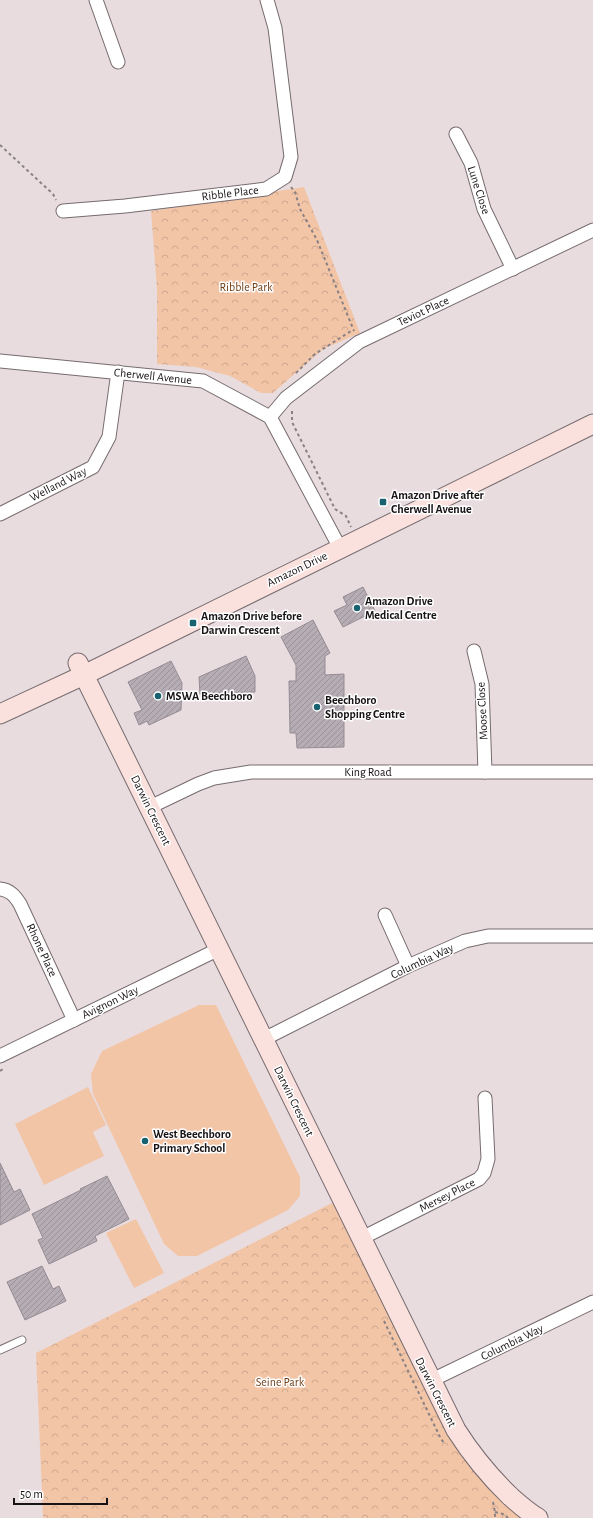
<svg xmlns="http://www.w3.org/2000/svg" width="593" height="1518" font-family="'Alegreya Sans',sans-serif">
	<defs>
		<pattern id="park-crowns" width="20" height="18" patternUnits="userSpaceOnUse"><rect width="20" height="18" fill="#f3c5a7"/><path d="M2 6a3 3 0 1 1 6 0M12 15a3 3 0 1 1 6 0" fill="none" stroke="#d0a88f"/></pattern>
		<pattern id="building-hatch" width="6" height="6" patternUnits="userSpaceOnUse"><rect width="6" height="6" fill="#b5acb4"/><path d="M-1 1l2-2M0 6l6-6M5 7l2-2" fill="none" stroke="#9b939a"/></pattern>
	</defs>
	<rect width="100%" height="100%" fill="#e8dcdf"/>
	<g fill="#f3c5a7">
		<polygon points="199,1005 216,1005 300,1177 300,1196 288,1210 197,1256 178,1256 164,1244 93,1094 91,1074 102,1051"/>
		<polygon points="88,1087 106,1125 93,1132 104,1156 44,1185 15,1124"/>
		<polygon points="136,1219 164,1273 134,1288 106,1233"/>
	</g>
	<g fill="url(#park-crowns)">
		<polygon points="304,187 360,333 323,349 273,393 261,393 230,376 196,367 157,364 157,289 151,211"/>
		<polygon points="342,1198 456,1430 525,1518 43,1518 36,1353"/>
	</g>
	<g fill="url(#building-hatch)" stroke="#948b93">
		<polygon points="363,587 375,611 343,627 334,611 347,605 343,597"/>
		<polygon points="313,620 330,653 325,656 325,675 344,674 344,747 297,748 296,733 290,733 289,681 296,681 296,665 281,637"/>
		<polygon points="246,656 255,676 255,692 200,694 199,677"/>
		<polygon points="171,661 182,683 181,710 149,725 147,721 139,725 134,713 142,710 128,682"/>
		<polygon points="0,1163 14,1192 20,1189 30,1210 0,1225"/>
		<polygon points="107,1176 129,1219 95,1236 97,1241 49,1264 38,1240 43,1238 32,1214 81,1190 80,1189"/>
		<polygon points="42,1266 53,1289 59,1286 66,1301 25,1320 7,1282"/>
	</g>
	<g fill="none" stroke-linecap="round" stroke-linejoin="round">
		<g stroke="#766b6e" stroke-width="9">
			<polyline id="lane" points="0,1350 22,1340"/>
		</g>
		<g stroke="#766b6e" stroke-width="15">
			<g id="street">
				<polyline points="96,0 118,62"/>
				<polyline points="456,134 471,163 484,209 513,269"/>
				<polyline points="63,211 125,206 266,189 285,177 291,157 275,28 267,0"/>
				<polyline points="0,361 203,381 270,417 340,548"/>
				<polyline points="270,417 286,398 359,342 593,230"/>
				<polyline points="0,514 93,467 109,437 118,372"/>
				<polyline points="474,651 482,684 485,772"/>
				<polyline points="150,807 198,784 214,778 251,772 593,772"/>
				<path d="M0,889C10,890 15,896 20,904L74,1020"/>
				<polyline points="385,915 408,966"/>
				<polyline points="264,1039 408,966 465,941 488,936 593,936"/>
				<polyline points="0,1056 219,949"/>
				<polyline points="362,1238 479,1179 484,1173 488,1159 485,1098"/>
				<polyline points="430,1381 593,1302"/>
			</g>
		</g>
		<g stroke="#766b6e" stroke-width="21">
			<g id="secondary">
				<path d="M78,663L456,1430C472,1455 490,1477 511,1497C520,1505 528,1512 538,1518"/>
				<polyline points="0,714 84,675 593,424"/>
			</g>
		</g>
		<g stroke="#8a8184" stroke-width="2" stroke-dasharray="3 3" stroke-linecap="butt">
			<polyline points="0,145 53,194 56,200"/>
			<polyline points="291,187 295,192 300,209 317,240 354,331"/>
			<polyline points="296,373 315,354 351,331"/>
			<polyline points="292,411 292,422 335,509 346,516 351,527"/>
			<polyline points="0,1071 5,1068"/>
			<polyline points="384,1321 441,1439 445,1444"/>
			<polyline points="493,1502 495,1512 495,1518"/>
			<polyline points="495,1512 503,1514 508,1518"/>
		</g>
		<use href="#lane" stroke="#fff" stroke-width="7"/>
		<use href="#street" stroke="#fff" stroke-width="13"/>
		<use href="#secondary" stroke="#fae1de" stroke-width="19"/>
	</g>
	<g fill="#18616f" stroke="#fff" stroke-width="1.5">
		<rect x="379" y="498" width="8" height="8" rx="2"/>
		<circle cx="357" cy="608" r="4"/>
		<rect x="189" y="619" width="8" height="8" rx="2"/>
		<circle cx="158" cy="696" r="4"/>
		<circle cx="317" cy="707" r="4"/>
		<circle cx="145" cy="1141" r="4"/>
	</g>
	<g text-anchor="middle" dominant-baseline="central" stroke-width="3" stroke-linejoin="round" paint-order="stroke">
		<g font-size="12" fill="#181315" stroke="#fff">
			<text transform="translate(479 190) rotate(72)">Lune Close</text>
			<text transform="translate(230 193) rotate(-7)">Ribble Place</text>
			<text transform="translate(423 311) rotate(-25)">Teviot Place</text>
			<text transform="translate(153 376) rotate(6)">Cherwell Avenue</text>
			<text transform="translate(58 484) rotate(-27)">Welland Way</text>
			<text transform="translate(297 569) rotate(-26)">Amazon Drive</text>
			<text transform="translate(482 711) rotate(-93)">Moose Close</text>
			<text x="368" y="772">King Road</text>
			<text transform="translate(151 810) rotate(64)">Darwin Crescent</text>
			<text transform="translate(42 950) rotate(65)">Rhone Place</text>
			<text transform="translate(422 961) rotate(-25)">Columbia Way</text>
			<text transform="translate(110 1002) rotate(-26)">Avignon Way</text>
			<text transform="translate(294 1101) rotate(64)">Darwin Crescent</text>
			<text transform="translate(447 1195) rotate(-27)">Mersey Place</text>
			<text transform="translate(512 1342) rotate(-26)">Columbia Way</text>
			<text transform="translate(436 1392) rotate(63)">Darwin Crescent</text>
		</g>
		<g font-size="12" fill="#6f3c14" stroke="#fff">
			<text x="246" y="287">Ribble Park</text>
			<text x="280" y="1382">Seine Park</text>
		</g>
		<g font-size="12" font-weight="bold" fill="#181315" stroke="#fff" text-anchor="start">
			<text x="391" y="495">Amazon Drive after<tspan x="391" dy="14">Cherwell Avenue</tspan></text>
			<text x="365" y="601">Amazon Drive<tspan x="365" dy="14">Medical Centre</tspan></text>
			<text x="201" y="616">Amazon Drive before<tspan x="201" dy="14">Darwin Crescent</tspan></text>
			<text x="166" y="696">MSWA Beechboro</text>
			<text x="325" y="700">Beechboro<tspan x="325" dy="14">Shopping Centre</tspan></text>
			<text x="153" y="1134">West Beechboro<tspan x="153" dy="14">Primary School</tspan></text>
		</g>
	</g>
	<path d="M14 1498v6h93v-6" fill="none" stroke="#181315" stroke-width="2"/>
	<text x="20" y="1498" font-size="12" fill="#181315" stroke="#ffffff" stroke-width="3" paint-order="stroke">50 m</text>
</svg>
